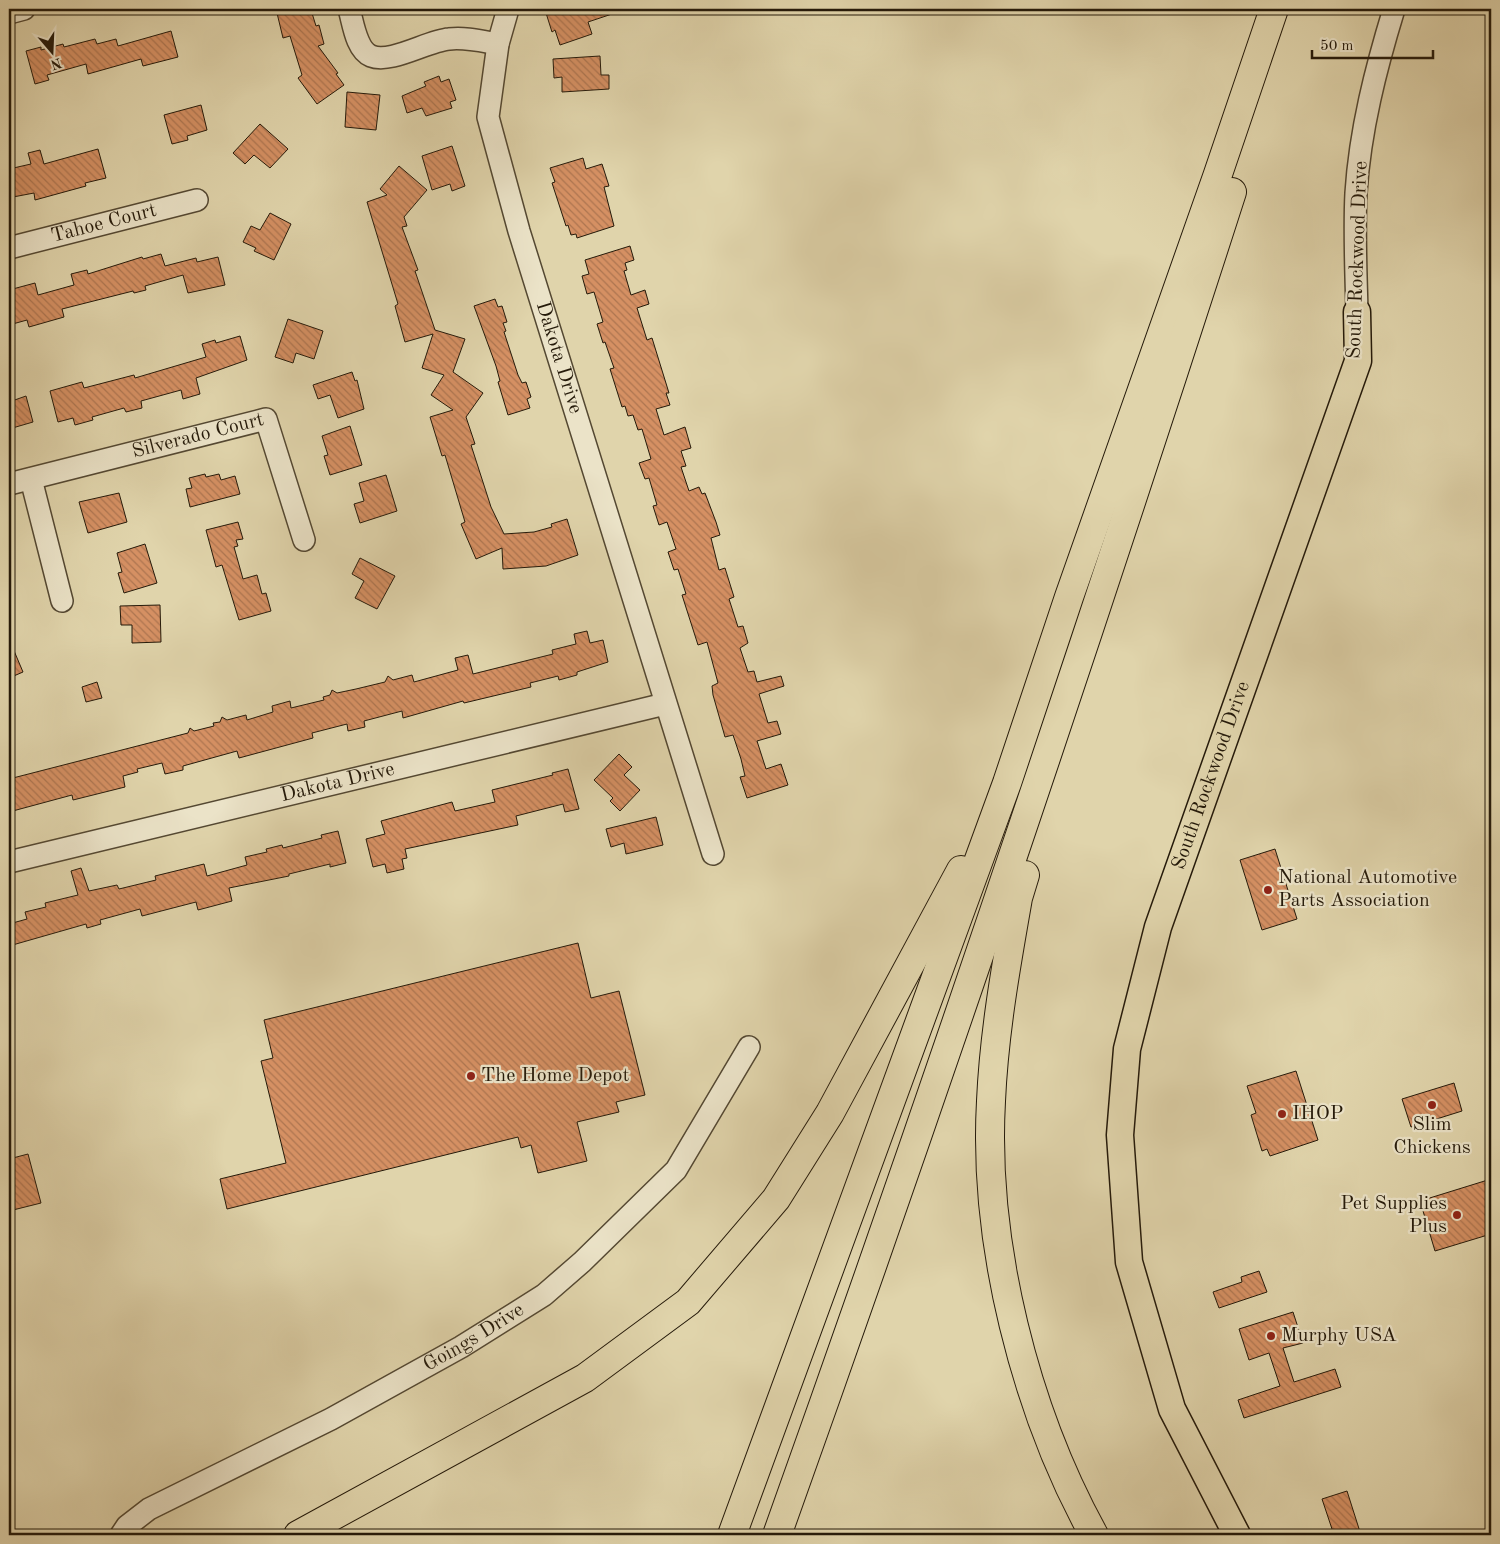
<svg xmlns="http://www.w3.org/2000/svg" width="1500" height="1544" font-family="'Old Standard TT',serif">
	<defs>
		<pattern id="building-back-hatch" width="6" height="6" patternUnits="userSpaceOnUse" patternTransform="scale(1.25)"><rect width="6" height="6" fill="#d59063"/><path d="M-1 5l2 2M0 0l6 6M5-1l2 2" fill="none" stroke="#ad7550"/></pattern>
	</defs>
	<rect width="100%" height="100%" fill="#e0d4ab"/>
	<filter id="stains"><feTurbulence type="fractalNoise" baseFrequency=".004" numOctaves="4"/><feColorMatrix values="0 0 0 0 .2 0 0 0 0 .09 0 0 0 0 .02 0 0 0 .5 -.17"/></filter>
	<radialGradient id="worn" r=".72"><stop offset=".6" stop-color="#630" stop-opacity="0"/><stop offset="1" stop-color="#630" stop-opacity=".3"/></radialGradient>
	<g fill="url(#building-back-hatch)" stroke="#251a0a">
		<polygon points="276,9 298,9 299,14 311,10 316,26 319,25 324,44 318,46 338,73 336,74 344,85 317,104 298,78 302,75 290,36 283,38"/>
		<polygon points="559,9 621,9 621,11 588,22 592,34 560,45 555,30 552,32 546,13"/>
		<polygon points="171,31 178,57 143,66 141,59 88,74 86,64 47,75 49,80 35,84 26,51 41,47 41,50 63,44 64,47 95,39 97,44 116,39 118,46"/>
		<polygon points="600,56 601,75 609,75 609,89 562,92 562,77 554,78 553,59"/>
		<polygon points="439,76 441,82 449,79 456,100 450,102 452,108 426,116 422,108 407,113 402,96 426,86 424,82"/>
		<polygon points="347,92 380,95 376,130 345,127"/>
		<polygon points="201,105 207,130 187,136 188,140 172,144 164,115"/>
		<polygon points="260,124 288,149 270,168 254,155 245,164 233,153"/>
		<polygon points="452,146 465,186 452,191 450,184 432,190 422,156"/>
		<polygon points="98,149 106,178 85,183 86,186 35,200 34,193 13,197 9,169 31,164 28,153 40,150 44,164"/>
		<polygon points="583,158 586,169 602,164 609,186 604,187 614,226 577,238 576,234 571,235 568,225 566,226 552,183 555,182 550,168"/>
		<polygon points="399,166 427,190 404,217 407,226 402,227 418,270 415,271 435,330 465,339 453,372 483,393 466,417 475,444 471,445 491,507 504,534 534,532 552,527 551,524 567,519 578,555 546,566 503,569 502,548 476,559 461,524 465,522 445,455 442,456 430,417 453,410 431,395 444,375 422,368 433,334 405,342 395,306 398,304 367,202 387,195 380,189"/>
		<polygon points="270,213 291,224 274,260 254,251 256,248 243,242 251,226 260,230"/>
		<polygon points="630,246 634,260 625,263 627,270 624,271 631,295 645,290 649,304 637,308 647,340 652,338 669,393 666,393 670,405 656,409 664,435 685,427 691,448 681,451 686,466 681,467 689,491 699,487 702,494 705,493 716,522 720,535 711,538 719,570 725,568 734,597 729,599 738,627 743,626 748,643 740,648 748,672 754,671 757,682 781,676 784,686 759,694 768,723 777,721 781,734 757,741 766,769 781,764 788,785 747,798 740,777 745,776 741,759 733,735 725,737 713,695 712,686 718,683 707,642 698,645 682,595 686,594 678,569 674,570 668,552 676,549 667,522 659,525 653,506 657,505 649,478 645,479 639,463 651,459 642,429 638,430 633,415 628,416 625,406 622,407 610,369 614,368 605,342 603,343 597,324 603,322 594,292 587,294 582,276 589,274 585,260"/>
		<polygon points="161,254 165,266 196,258 197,262 218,257 225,285 188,293 183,275 145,286 146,290 134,293 133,291 62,309 64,317 29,327 27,320 9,325 9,290 35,283 38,295 74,285 71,274 87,270 88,274 142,257 143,259"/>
		<polygon points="495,299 498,307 502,306 507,322 503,323 506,331 504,332 518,375 522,383 526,382 531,397 527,399 530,408 508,415 498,382 500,381 496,366 474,306"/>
		<polygon points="288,319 323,331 314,359 296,353 293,363 275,357"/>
		<polygon points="240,336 247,360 196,378 200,394 183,399 181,390 141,401 142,408 126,412 124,408 92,417 93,420 75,425 73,418 58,422 50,391 82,382 84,388 134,375 135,378 206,357 202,344 215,340 216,343"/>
		<polygon points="352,372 355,381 357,380 364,409 338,418 330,395 318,399 313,385"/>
		<polygon points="26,396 33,422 9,429 9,402"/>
		<polygon points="350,426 362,465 330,475 324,456 328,455 322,436"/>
		<polygon points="205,474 206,477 219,474 221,480 235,476 240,494 190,507 186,489 192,488 189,478"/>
		<polygon points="386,475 397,511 360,523 354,504 364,501 359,483"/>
		<polygon points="119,493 127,522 88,533 79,502"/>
		<polygon points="238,522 243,539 236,540 238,546 234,547 243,579 257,575 262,594 266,593 271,611 239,620 222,565 216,567 206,530"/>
		<polygon points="145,544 157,583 124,593 118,573 122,572 117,553"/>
		<polygon points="360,558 395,576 377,609 355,598 364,581 352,574"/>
		<polygon points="160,605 161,642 132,643 132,625 121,625 120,606"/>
		<polygon points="587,631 590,643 603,640 608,662 577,672 577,675 559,680 558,676 530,683 531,687 464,703 463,701 403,718 402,711 364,721 365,727 348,731 347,724 312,733 313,738 239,758 237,751 183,766 183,770 165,774 162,763 137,769 138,772 123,776 125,787 73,800 72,795 9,812 9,779 188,733 190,728 194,731 214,726 213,723 220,722 222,717 227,720 246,715 247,720 273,712 272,706 290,701 291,708 324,700 323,697 330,695 332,690 337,693 356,689 385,682 388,676 393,680 412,675 414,682 458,670 455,658 468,655 473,674 553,654 552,650 576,644 574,634"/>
		<polygon points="9,639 23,672 9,678"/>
		<polygon points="97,682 102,698 86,702 82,687"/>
		<polygon points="619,754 632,767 624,775 640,790 620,811 610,801 613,798 594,780"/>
		<polygon points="568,769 579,809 565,812 563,804 516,816 518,825 405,849 407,858 402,859 404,869 387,873 385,864 373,867 366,839 385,834 381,821 452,802 455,811 495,802 492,790 553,775 552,773"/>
		<polygon points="656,817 663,845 626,854 624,843 611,847 606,829"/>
		<polygon points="338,831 346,863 330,867 330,864 289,874 289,876 229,888 232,901 198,910 196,902 142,916 140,909 100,920 101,924 87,928 86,924 9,946 9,924 27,919 25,912 46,907 45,903 78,895 71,871 81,868 89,891 117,885 119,889 156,880 155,876 204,864 207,876 247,865 245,857 267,852 266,849 282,845 283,848 322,838 321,835"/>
		<polygon points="1275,849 1297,919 1262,930 1240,860"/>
		<polygon points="578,943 591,998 619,991 645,1095 616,1102 619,1112 577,1122 587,1161 538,1173 531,1145 521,1148 518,1137 227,1209 220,1179 286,1163 261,1061 273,1058 264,1020"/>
		<polygon points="1296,1071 1318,1140 1270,1156 1267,1149 1262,1151 1251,1115 1256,1113 1247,1086"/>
		<polygon points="1454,1083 1462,1111 1411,1127 1402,1099"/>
		<polygon points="28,1154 41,1203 9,1211 9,1159"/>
		<polygon points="1491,1179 1491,1234 1435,1251 1420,1201"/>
		<polygon points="1259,1271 1267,1292 1219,1308 1213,1292 1242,1282 1241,1277"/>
		<polygon points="1293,1312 1303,1343 1283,1348 1294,1382 1335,1369 1341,1387 1244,1418 1238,1400 1280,1386 1269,1353 1249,1360 1239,1329"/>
		<polygon points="1347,1491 1361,1535 1334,1535 1322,1499"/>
	</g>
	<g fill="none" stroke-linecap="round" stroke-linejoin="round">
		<g stroke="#544832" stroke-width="24">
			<g id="minor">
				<path d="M349,9C353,22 356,50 371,56C391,64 427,41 449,39C465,37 481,41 498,44"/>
				<path id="s1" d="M508,9L498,44L488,117L519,231L713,854"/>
				<polyline points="9,13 24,9"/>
				<path id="s2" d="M9,248L197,200"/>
				<path d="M1357,312C1356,272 1354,232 1356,193C1360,130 1376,68 1394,9"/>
				<polyline points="31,479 62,601"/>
				<path id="s3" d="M9,484L266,419L304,540"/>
				<path id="s4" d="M9,862L665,704"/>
				<path id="s5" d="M121,1535L127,1526L149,1509L331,1419L461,1347L544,1295L582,1262L676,1170L749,1047"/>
			</g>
		</g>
		<g stroke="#251a0a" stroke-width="29">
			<g id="major">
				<path id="s6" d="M1237,1535L1172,1409L1129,1262L1120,1135L1127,1049L1158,927L1358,361L1357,312"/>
			</g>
		</g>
		<g stroke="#251a0a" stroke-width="30">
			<g id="highway">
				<path d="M1025,875L1018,898C1006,966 994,1033 991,1101C983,1244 1025,1410 1094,1535"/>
				<polyline points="298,1535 585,1378 688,1302 776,1199 830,1113 961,870"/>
				<polyline points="732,1535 1007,783 1069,597 1218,174 1274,9"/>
				<path d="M777,1535C936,1090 1087,642 1232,192"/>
			</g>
		</g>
		<use href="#minor" stroke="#ebe3c8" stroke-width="21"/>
		<use href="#major" stroke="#e0d4ab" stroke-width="26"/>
		<use href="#highway" stroke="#e0d4ab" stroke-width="28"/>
	</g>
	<g fill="#8f2418" stroke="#ebe3c8" stroke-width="2">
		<circle cx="1268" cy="890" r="5"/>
		<circle cx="471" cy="1076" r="5"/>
		<circle cx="1432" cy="1105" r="5"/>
		<circle cx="1282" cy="1114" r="5"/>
		<circle cx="1457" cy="1215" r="5"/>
		<circle cx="1271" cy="1336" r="5"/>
	</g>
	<g text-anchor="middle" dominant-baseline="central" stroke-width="4.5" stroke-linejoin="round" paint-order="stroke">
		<g font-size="20" fill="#251a0a" stroke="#ebe3c8">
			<text stroke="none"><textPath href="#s2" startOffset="98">Tahoe Court</textPath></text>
			<text transform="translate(1358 260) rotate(-88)">South Rockwood Drive</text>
			<text stroke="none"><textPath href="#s1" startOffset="361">Dakota Drive</textPath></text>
			<text stroke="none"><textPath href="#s3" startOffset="195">Silverado Court</textPath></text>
			<text stroke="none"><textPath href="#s6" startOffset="795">South Rockwood Drive</textPath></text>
			<text stroke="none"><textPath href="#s4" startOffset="338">Dakota Drive</textPath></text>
			<text stroke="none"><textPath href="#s5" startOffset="406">Goings Drive</textPath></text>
		</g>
		<g font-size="20" fill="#251a0a" stroke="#ebe3c8" text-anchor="start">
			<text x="1278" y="878">National Automotive<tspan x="1278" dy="23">Parts Association</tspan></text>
			<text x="481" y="1076">The Home Depot</text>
			<text x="1292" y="1114">IHOP</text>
			<text x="1432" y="1125" text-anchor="middle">Slim<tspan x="1432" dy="23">Chickens</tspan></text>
			<text x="1447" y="1204" text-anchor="end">Pet Supplies<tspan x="1447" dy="23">Plus</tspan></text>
			<text x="1281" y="1336">Murphy USA</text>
		</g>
	</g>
	<rect width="1500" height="1544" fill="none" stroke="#e0d4ab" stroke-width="30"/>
	<rect x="10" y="10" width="1480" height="1524" fill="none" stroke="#251a0a" stroke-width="2.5"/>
	<rect x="15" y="15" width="1470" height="1514" fill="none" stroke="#251a0a"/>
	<g transform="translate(52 52) rotate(161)" stroke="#ebe3c8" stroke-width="4" paint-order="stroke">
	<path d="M0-4L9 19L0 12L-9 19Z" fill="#251a0a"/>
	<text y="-8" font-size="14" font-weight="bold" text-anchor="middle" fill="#251a0a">N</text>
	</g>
	<path d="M1312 50v8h121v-8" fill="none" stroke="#251a0a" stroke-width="2.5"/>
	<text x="1320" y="50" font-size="15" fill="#251a0a" stroke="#ebe3c8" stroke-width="4" paint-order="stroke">50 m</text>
	<rect width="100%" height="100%" filter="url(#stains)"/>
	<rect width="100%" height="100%" fill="url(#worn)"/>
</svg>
